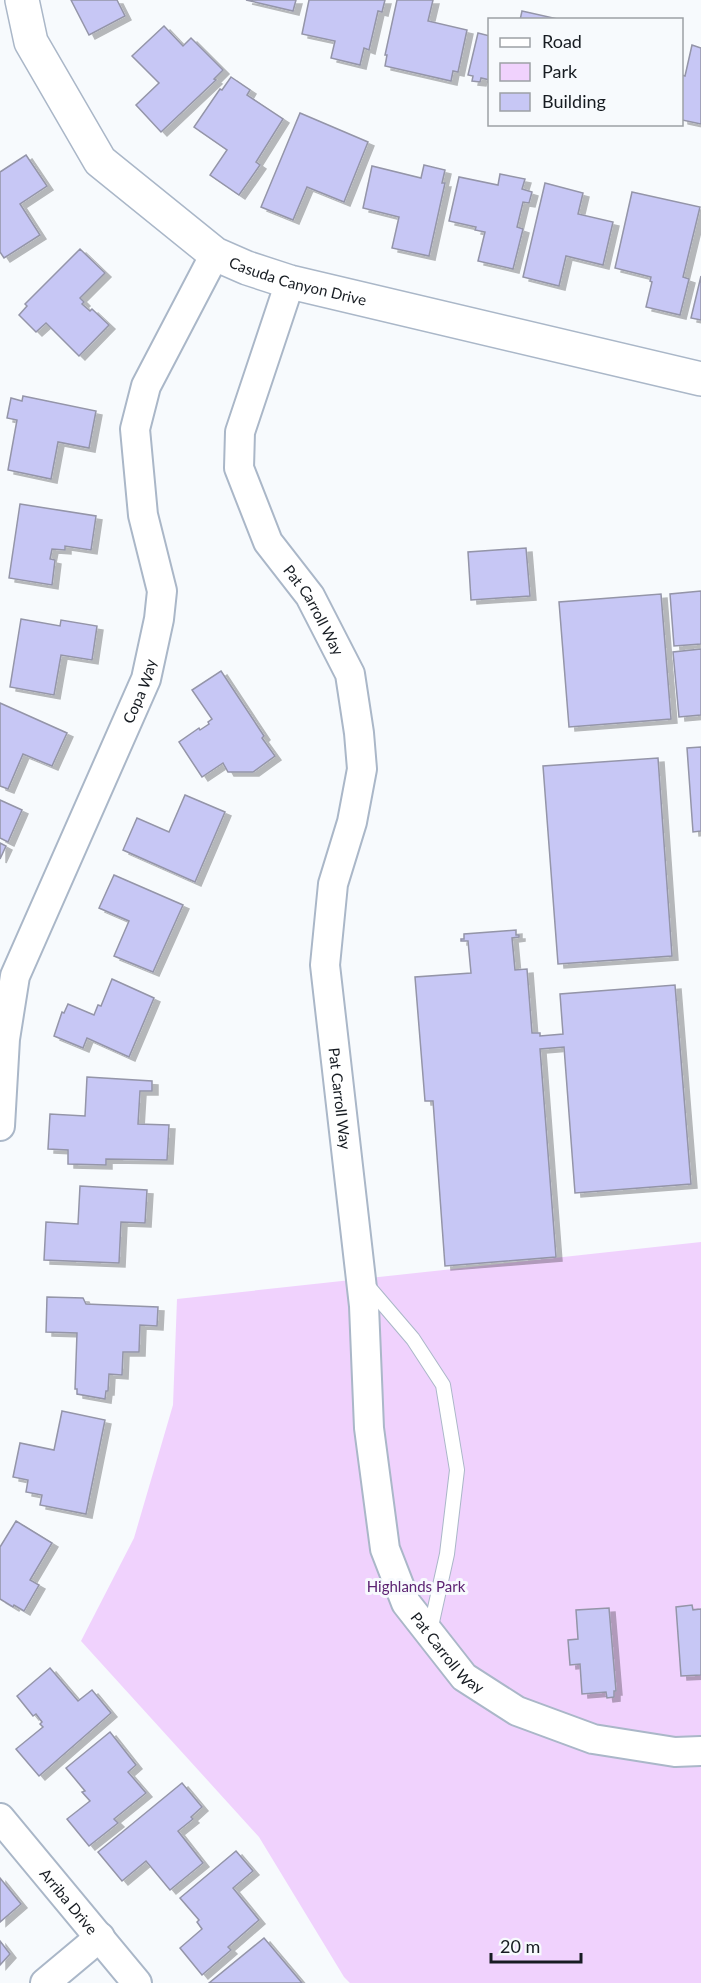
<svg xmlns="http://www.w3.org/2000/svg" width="701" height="1983" font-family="Lato,sans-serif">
	<defs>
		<filter id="shadow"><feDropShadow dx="6" dy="4" stdDeviation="0" flood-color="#0004"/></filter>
	</defs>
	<rect width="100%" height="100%" fill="#f7fafd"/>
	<polygon fill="#f0d2fd" points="701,1242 701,1983 350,1983 344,1977 259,1837 81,1641 134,1538 173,1405 177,1299"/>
	<g fill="#c7c7f5" stroke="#9495a8" stroke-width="1.5" filter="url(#shadow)">
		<polygon points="117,0 125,16 89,35 71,0"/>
		<polygon points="246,0 296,0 293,11"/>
		<polygon points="309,0 385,0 382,12 378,11 369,50 364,48 360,65 331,58 335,41 302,34"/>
		<polygon points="397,0 433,0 428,21 467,30 458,72 453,71 451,81 385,66 387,55 385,55"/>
		<polygon points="522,11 558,19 558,20 520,20"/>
		<polygon points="164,26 183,46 191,38 223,70 214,79 216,80 161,132 136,105 159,83 132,56"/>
		<polygon points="478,33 490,36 490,80 481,78 480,82 472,81 473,76 468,75"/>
		<polygon points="692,45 701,48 701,124 682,120 682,75 685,76"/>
		<polygon points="231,77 250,90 247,95 283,119 256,162 260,165 239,195 210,175 227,150 194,127 220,89 222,90"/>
		<polygon points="300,113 368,142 344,202 307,187 293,220 261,207"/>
		<polygon points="26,155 47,186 20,204 40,235 4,258 0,252 0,172"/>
		<polygon points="424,165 445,170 442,183 445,183 429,256 392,248 399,217 363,208 372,166 421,178"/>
		<polygon points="500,174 525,179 522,189 532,192 529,203 523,202 517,227 523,229 513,269 478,261 485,232 475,230 476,227 449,221 459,177 498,185"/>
		<polygon points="545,183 583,193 578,214 613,222 603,265 566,256 559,286 523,277"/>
		<polygon points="632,192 700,207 683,277 689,279 680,315 646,307 652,282 650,281 651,277 615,268"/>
		<polygon points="80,249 105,273 80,298 84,302 82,304 90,311 92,309 109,325 79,356 46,323 36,332 19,315 27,306 25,304"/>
		<polygon points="701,276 701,320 691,318"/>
		<polygon points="23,396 96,411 89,448 58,442 51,479 8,470 17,420 7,418 11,398 22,401"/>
		<polygon points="20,504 96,516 91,550 65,546 65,550 52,549 50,559 55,560 52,585 9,578"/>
		<polygon points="526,548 530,596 471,600 468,552"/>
		<polygon points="701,591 701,644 674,646 670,594"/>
		<polygon points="661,594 671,719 569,727 559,602"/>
		<polygon points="21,619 60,626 61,620 97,626 92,660 61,655 54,695 10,687"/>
		<polygon points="701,649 701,715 679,717 673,652"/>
		<polygon points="221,671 264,736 262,738 275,756 253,772 228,772 223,763 202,777 179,742 199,728 200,730 209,724 208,722 212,719 192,690"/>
		<polygon points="0,703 67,733 52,766 23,754 8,789 0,786"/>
		<polygon points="701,747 701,831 693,832 687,748"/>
		<polygon points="658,758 672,956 558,964 543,766"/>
		<polygon points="185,795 225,812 195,882 123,850 137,818 169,832"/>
		<polygon points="0,800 22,810 8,842 0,838"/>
		<polygon points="0,843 6,846 0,859"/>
		<polygon points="114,875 183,905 153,972 114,956 129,921 99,908"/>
		<polygon points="516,930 516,935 519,935 519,937 512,938 515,970 527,969 532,1033 540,1033 540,1036 563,1034 560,994 675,985 691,1184 575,1193 564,1047 540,1049 556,1257 445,1266 433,1101 425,1101 415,977 471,973 468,941 461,941 461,939 464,939 464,934"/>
		<polygon points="112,979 154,998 129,1057 87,1038 83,1048 54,1036 62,1012 64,1013 68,1004 94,1015 98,1005 101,1006"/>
		<polygon points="87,1077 152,1081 152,1091 140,1091 138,1124 169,1125 167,1160 106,1159 106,1165 68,1164 68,1150 48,1149 50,1114 85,1116"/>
		<polygon points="80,1186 147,1190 145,1223 121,1222 119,1263 44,1260 46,1222 78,1224"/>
		<polygon points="47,1297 83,1298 86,1304 158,1307 157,1326 140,1325 139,1352 123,1352 122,1375 109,1374 108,1391 106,1391 105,1399 77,1394 77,1389 75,1389 77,1333 46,1332"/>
		<polygon points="62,1411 105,1420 86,1514 40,1505 42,1495 26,1492 28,1480 13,1477 20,1443 54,1450"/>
		<polygon points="16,1521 52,1543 30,1580 39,1585 24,1611 14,1605 13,1607 0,1599 0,1547"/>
		<polygon points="692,1605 693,1610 701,1609 701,1675 681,1676 676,1607"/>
		<polygon points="609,1608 616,1691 614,1691 614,1697 607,1698 606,1692 582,1694 580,1664 570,1665 568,1640 578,1639 576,1610"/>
		<polygon points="50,1668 78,1701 92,1690 111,1713 39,1776 16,1749 43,1727 40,1724 42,1722 36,1714 33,1716 17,1696"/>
		<polygon points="110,1732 136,1765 128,1772 146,1793 114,1819 118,1823 89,1846 67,1819 90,1801 82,1792 85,1791 66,1768"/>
		<polygon points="182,1783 202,1807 191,1817 193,1819 178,1831 203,1863 170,1890 146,1861 122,1881 98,1852"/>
		<polygon points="236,1851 253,1871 233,1888 259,1920 228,1947 231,1950 202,1975 180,1948 202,1929 197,1922 199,1920 180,1898"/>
		<polygon points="0,1878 21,1904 0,1922"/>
		<polygon points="264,1938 302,1983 209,1983"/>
		<polygon points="0,1941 10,1954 0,1965"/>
	</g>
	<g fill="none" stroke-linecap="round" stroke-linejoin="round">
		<g stroke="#aab7c8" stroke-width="16">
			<polyline id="service" points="366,1284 413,1339 443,1385 457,1470 447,1554 430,1631"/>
		</g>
		<g stroke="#aab7c8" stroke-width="32">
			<g id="minor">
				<path id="s1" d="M290,282L240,432L239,468L268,542L310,596L350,674L359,733L362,769L352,822L333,884L325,965L364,1306L369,1428L385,1549L406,1603L464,1677L517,1711L593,1739L675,1752L701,1751"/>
				<path id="s2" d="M0,1126L5,1039L15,976L146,679L159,619L162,591L143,515L135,429L146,386L215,254"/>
				<path id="s3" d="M0,1818L137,1983"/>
				<polyline points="45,1983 100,1937"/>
			</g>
		</g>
		<g stroke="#aab7c8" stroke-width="36">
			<g id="tertiary">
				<path id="s4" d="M22,0L31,42L100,161L215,254L247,268L290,282L701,379"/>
			</g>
		</g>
		<use href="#service" stroke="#fff" stroke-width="14"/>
		<use href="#minor" stroke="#fff" stroke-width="28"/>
		<use href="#tertiary" stroke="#fff" stroke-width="33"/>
	</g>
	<g text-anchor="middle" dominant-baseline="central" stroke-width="6" stroke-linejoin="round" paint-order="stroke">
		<g font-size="15" fill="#171c22" stroke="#f7fafd">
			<text stroke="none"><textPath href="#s4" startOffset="416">Casuda Canyon Drive</textPath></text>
			<text stroke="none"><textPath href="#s1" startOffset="356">Pat Carroll Way</textPath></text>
			<text stroke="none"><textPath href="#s2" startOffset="462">Copa Way</textPath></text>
			<text stroke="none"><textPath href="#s1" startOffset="860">Pat Carroll Way</textPath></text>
			<text stroke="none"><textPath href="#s1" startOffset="1436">Pat Carroll Way</textPath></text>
			<text stroke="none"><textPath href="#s3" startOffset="108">Arriba Drive</textPath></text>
		</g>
		<g font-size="15" fill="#5d2472" stroke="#f7fafd">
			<text x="416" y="1586">Highlands Park</text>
		</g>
	</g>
	<rect x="488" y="18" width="195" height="108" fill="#f7fafd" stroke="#9da1a5" stroke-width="1.5"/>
	<rect x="500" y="38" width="30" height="9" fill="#ffffff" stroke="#9da1a5" stroke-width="1.5"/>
	<text x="542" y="48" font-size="18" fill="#171c22">Road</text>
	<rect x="500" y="63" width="30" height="18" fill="#f0d2fd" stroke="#9da1a5" stroke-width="1.5"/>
	<text x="542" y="78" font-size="18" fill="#171c22">Park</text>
	<rect x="500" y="93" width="30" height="18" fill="#c7c7f5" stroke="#9da1a5" stroke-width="1.5"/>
	<text x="542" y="108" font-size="18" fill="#171c22">Building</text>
	<path d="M491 1953v9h90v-9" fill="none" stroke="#171c22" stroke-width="3"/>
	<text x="500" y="1953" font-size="18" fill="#171c22" stroke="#f7fafd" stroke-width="4.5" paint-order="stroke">20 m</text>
</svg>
